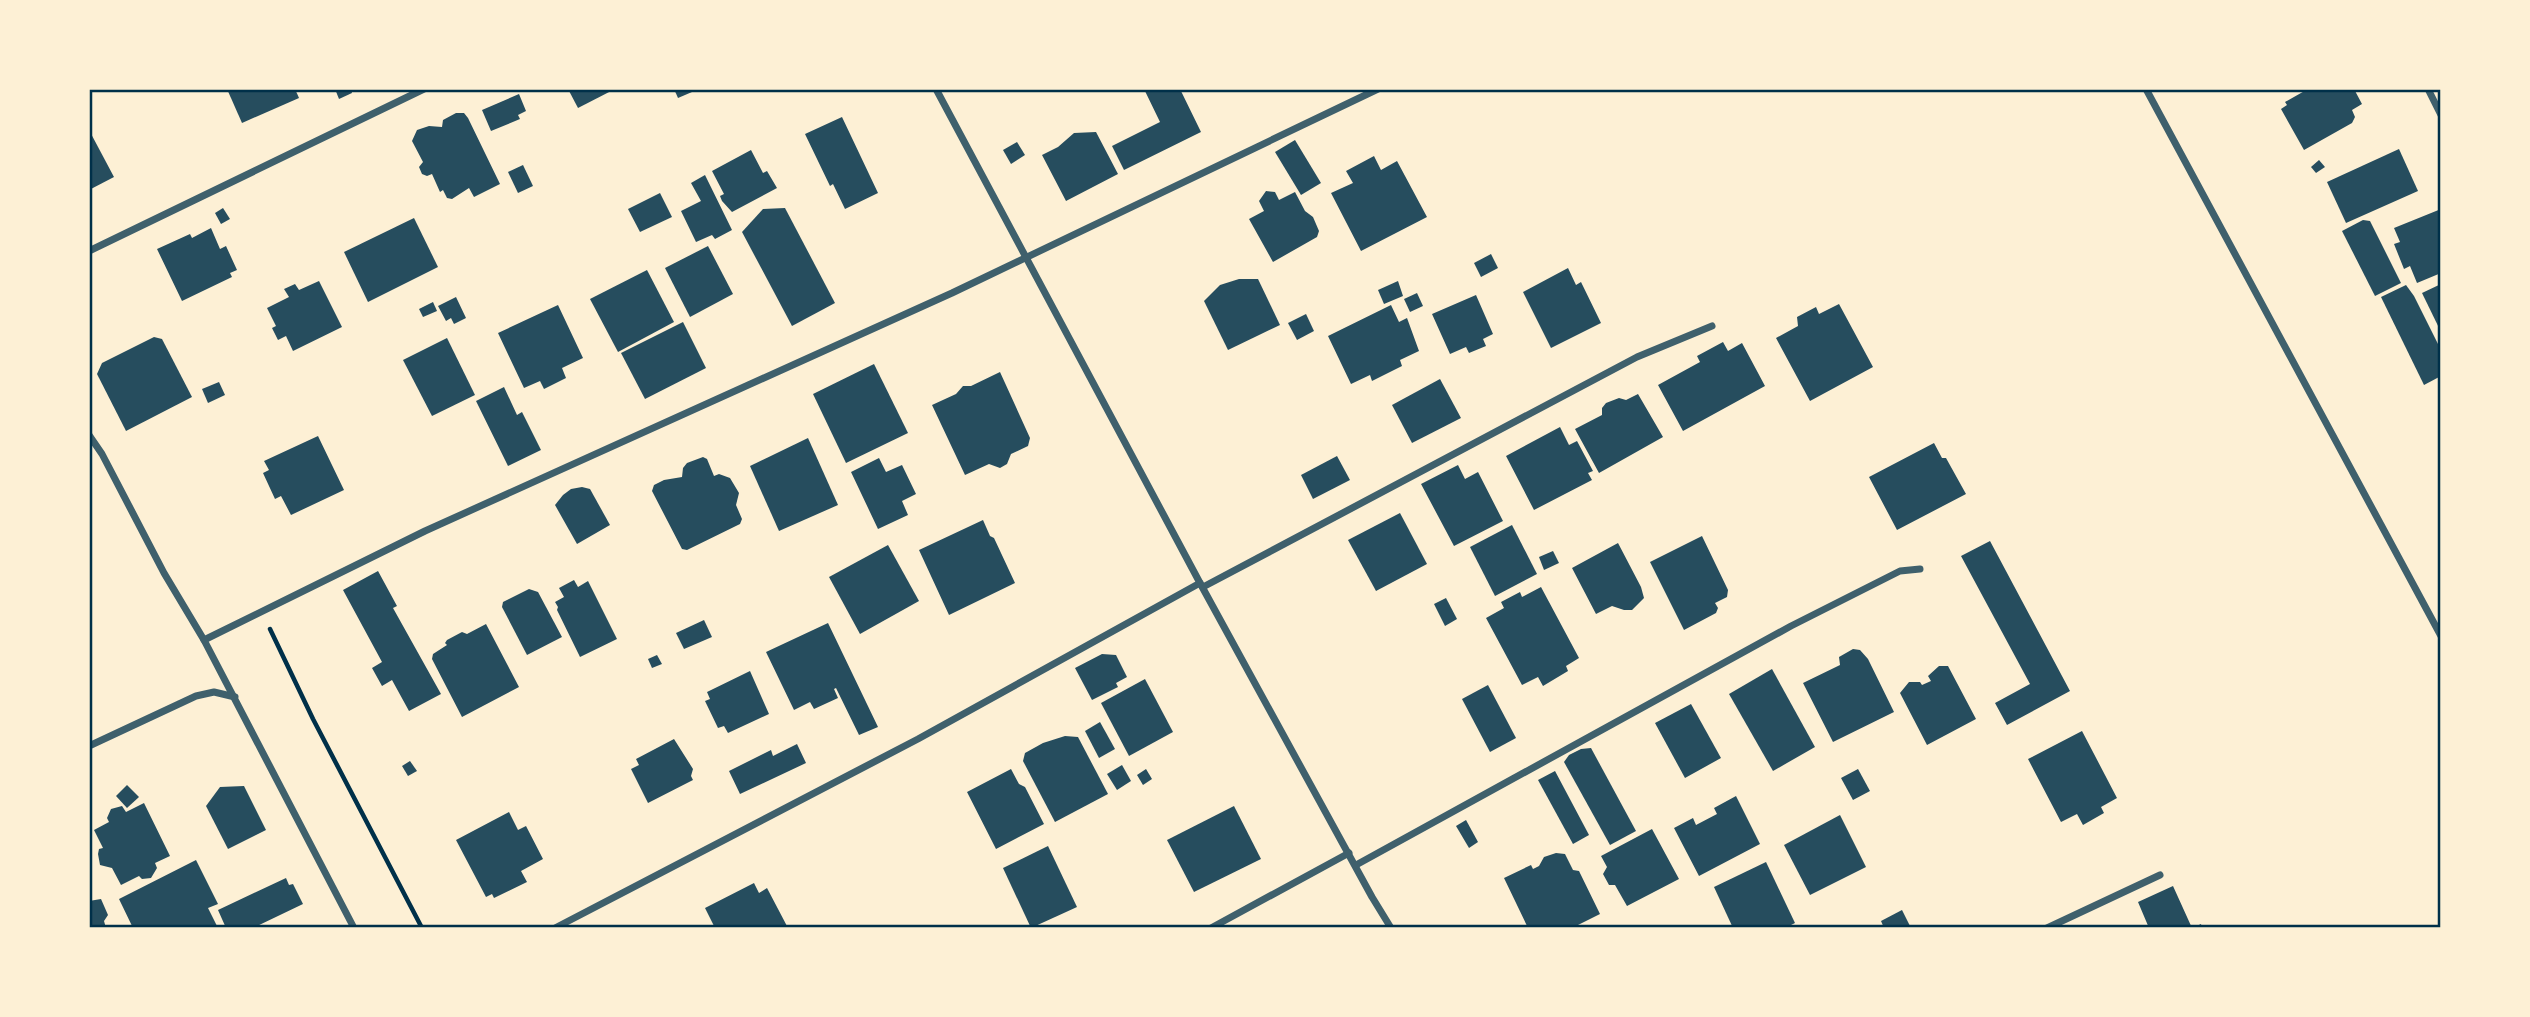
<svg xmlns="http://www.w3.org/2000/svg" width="2530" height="1017" font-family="Montserrat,sans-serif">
	<rect width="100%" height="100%" fill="#fdf0d5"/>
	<g fill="#264d5e">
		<polygon points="227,89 295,89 299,98 242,123"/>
		<polygon points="335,89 351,89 352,93 339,99"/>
		<polygon points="568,89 615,89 578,108"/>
		<polygon points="674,89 699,89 678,98"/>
		<polygon points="1144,89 1180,89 1201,132 1124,170 1112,146 1160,122"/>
		<polygon points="2308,89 2354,89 2362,104 2352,110 2355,117 2352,123 2304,150 2281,109 2287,105 2285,102"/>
		<polygon points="519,94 526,111 518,115 520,119 491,131 482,110"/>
		<polygon points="456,113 464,113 468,118 500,184 474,197 469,188 452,199 447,198 443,190 440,192 432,174 427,176 422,174 419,167 423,162 412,141 417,130 429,126 442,127 443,120"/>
		<polygon points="842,117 878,193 845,209 833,184 830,186 805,134"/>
		<polygon points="89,130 114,177 89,190"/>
		<polygon points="1096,132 1118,174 1066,201 1042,155 1058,147 1074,133"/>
		<polygon points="1295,140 1321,183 1301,195 1275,152"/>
		<polygon points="1017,142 1025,155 1011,164 1003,150"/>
		<polygon points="2399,149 2418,191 2346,223 2327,182"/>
		<polygon points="751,150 763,173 767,171 777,188 732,212 722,201 720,196 724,194 712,171"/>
		<polygon points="1374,156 1381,170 1397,161 1427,217 1361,251 1331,193 1353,183 1346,171"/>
		<polygon points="2319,160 2325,167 2316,173 2311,167"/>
		<polygon points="523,165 533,186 518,193 508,172"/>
		<polygon points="705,175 732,230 715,239 712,235 696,242 681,211 701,201 691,183"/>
		<polygon points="1266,191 1275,192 1279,200 1295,192 1305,211 1313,217 1319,231 1317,237 1273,262 1249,219 1264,211 1259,201"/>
		<polygon points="660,193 672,217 640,232 628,209"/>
		<polygon points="223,208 230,219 221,224 215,213"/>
		<polygon points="785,208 835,303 792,326 742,232 763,209"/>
		<polygon points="2441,209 2441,273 2417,283 2410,266 2404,269 2394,244 2400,242 2394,228"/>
		<polygon points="414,218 438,267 368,302 344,252"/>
		<polygon points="2363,220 2370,221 2401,283 2375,296 2342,231"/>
		<polygon points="211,228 220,249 226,246 237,270 230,273 232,277 182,301 157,249 190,234 192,238"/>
		<polygon points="708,246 733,294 690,317 665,268"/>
		<polygon points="1491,254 1498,268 1481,277 1474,263"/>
		<polygon points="1568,268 1576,285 1581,282 1601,323 1551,348 1523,292"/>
		<polygon points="647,270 674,322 618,352 590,299"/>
		<polygon points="1239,279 1258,279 1280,325 1228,350 1204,301 1220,285"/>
		<polygon points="319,281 342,327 293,351 286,336 278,340 272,328 276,326 267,308 289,297 284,289 295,284 299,290"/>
		<polygon points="1398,281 1403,296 1384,304 1378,290"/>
		<polygon points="2441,284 2441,332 2422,293"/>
		<polygon points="2406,285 2414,296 2441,350 2441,376 2424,385 2381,297"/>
		<polygon points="1417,293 1423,306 1410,312 1404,299"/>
		<polygon points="1476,295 1493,334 1483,339 1486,346 1469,353 1466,347 1450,354 1432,314"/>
		<polygon points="456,297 466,318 454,324 451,318 446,321 438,306"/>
		<polygon points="433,302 437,311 423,317 419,309"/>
		<polygon points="1839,304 1873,367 1810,401 1776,338 1798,326 1797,317 1816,307 1819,314"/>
		<polygon points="558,305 583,358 562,368 566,378 544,389 540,381 524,388 498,333"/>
		<polygon points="1391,305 1399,322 1407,318 1419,351 1400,360 1402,366 1372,381 1370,375 1351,384 1328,336"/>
		<polygon points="1306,314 1314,331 1297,340 1288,323"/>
		<polygon points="683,322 706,368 645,399 621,353"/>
		<polygon points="154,337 162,339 192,397 126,431 97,374 102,363"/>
		<polygon points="447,338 475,395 432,416 403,360"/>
		<polygon points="1723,342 1728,351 1742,343 1765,386 1683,431 1658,385 1700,362 1697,356"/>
		<polygon points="874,364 908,433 846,463 813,394"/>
		<polygon points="1000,372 1030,438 1028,446 1011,454 1007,464 1000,468 989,464 965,475 932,405 956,394 963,386 971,386"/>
		<polygon points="1440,379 1461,418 1412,443 1392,405"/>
		<polygon points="219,382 225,395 208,403 202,389"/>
		<polygon points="504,387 517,415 522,412 541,450 508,466 476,401"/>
		<polygon points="1638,394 1663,437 1599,473 1575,429 1602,415 1602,408 1606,403 1619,398 1626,400"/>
		<polygon points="1560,427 1569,445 1577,441 1593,471 1588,473 1592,480 1534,510 1506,456"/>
		<polygon points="318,436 344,490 291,515 281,496 275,499 263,473 269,470 264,461"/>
		<polygon points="808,438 838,505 779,531 750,466"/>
		<polygon points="1934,443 1942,458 1946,458 1966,494 1897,530 1869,477"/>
		<polygon points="1337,456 1350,480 1313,499 1301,475"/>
		<polygon points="703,457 707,459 714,476 719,474 730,478 739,493 736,505 742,519 740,524 687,550 682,549 652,491 654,485 664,480 682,477 683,468 687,463"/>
		<polygon points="879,458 886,472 902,465 916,494 902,501 908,515 878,529 851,472"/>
		<polygon points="1458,465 1465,479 1478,472 1503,521 1454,546 1421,484"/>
		<polygon points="582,487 590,489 610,525 577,544 555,505 563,495 571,489"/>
		<polygon points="1400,513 1427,564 1376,591 1348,540"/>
		<polygon points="983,520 990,536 994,538 1015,583 949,615 919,550"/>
		<polygon points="1512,525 1537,574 1495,596 1470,547"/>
		<polygon points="1702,536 1728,590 1727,597 1715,603 1718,608 1716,613 1684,630 1650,562"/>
		<polygon points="1990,541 2070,691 2007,725 1995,703 2030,684 1961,556"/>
		<polygon points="1618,543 1641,587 1644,598 1632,610 1624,610 1612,606 1596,614 1572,568"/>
		<polygon points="888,545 919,601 860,634 829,577"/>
		<polygon points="1553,551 1559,563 1544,570 1539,557"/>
		<polygon points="378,571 397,606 393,608 441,694 409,711 392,680 382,686 372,668 382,662 343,590"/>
		<polygon points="574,580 578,587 588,581 617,639 580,657 557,610 558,607 555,602 564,597 559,588"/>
		<polygon points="1541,587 1579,658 1566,666 1568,671 1543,686 1538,677 1522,685 1486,618 1504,608 1501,602 1520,592 1522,597"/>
		<polygon points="529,589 538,592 562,637 527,655 502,607 503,602"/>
		<polygon points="1446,598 1457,619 1445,626 1434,604"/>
		<polygon points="704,620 712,637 684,649 676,633"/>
		<polygon points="828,623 878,727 859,735 836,688 834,689 838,698 814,709 810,702 794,710 766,652"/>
		<polygon points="486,624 519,687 462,717 432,659 433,654 447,645 445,643 447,640 462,632 467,634"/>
		<polygon points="1853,649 1860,650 1868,659 1894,712 1833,742 1803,683 1840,665 1839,657"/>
		<polygon points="1102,654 1116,655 1127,677 1116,683 1118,687 1092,700 1075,668"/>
		<polygon points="657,655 662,664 652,668 648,659"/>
		<polygon points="1939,666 1948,666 1976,719 1927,745 1900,693 1909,682 1920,682 1922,685 1931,681 1928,676"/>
		<polygon points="1772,669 1815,747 1773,771 1729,694"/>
		<polygon points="750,671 769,714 728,733 724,726 718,728 705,701 710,699 707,692"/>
		<polygon points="1145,679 1173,732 1129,756 1101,703"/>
		<polygon points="1488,685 1516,738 1490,752 1462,699"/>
		<polygon points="1691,704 1721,758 1685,778 1655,723"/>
		<polygon points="1100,722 1115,749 1099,758 1085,731"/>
		<polygon points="2082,731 2117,798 2101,807 2104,813 2083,825 2077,814 2061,822 2028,759"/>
		<polygon points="1065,736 1078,737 1108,794 1055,822 1023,761 1025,753 1043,743"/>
		<polygon points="674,739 693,769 691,776 693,780 648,803 631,769 639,765 636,759"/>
		<polygon points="797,744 806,763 740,794 729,771 771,750 773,756"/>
		<polygon points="1591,748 1636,831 1610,845 1564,762 1569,755 1581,749"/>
		<polygon points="410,761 417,771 408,776 402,766"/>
		<polygon points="1122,765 1131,781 1117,790 1107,774"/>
		<polygon points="1011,769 1019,784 1025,787 1044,824 996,849 967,792"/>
		<polygon points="1146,769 1152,779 1143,785 1137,775"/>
		<polygon points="1858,769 1870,791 1853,800 1841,778"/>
		<polygon points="1555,771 1589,835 1573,844 1538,780"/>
		<polygon points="127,785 139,797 127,808 116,796"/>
		<polygon points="244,786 266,830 228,849 206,806 220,787"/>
		<polygon points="1736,796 1760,844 1699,876 1674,828 1693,818 1696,825 1717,814 1714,808"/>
		<polygon points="144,803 170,856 155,863 157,868 151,878 142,879 139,876 121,885 112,868 100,865 98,854 99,849 103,848 94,830 109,822 107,818 111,809 122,806 126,812"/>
		<polygon points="1234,806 1261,859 1194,892 1167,840"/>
		<polygon points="509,812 518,830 526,826 543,859 521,871 527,882 494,898 492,894 486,897 456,840"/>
		<polygon points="1840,815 1866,867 1810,895 1784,845"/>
		<polygon points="1466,820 1478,842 1469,848 1456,826"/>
		<polygon points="1652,829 1679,879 1627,906 1615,885 1609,885 1603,874 1607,867 1601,856"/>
		<polygon points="1048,846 1077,907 1031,928 1003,868"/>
		<polygon points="1556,853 1565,854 1573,870 1579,871 1600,914 1572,928 1528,928 1504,878 1531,865 1533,869 1539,866 1544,857"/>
		<polygon points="196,860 218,904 208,908 218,928 171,928 170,926 165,928 133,928 119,899"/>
		<polygon points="1766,862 1795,923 1785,928 1733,928 1714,887"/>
		<polygon points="286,878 289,885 293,884 303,904 253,928 226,928 218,910"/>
		<polygon points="754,883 759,893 767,888 788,928 715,928 705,908"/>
		<polygon points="2173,886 2192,928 2201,924 2202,928 2149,928 2138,902"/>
		<polygon points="101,899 108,915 104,921 106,928 89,928 89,901"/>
		<polygon points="1902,910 1911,928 1884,928 1881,921"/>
	</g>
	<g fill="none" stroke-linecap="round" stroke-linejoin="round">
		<polyline stroke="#003049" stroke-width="4.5" points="270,629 313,719 422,928"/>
		<g stroke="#3f606c" stroke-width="7">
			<polyline points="936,89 1200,583 1372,897 1391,928"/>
			<polyline points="2146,89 2441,636"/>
			<polyline points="2428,89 2441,115"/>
			<polyline points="89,251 424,89"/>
			<polyline points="89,435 102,454 164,573 204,640"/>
			<polyline points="1203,587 1637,357 1712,326"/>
			<polyline points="89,746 196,696 214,692 235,697"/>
			<polyline points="1356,865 1791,626 1900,571 1920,569"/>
			<polyline points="354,928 204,640 425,531 952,293 1378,89"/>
			<polyline points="555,928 918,739 1200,583"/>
			<polyline points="1211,928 1349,853"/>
			<polyline points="2047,928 2160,875"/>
		</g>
	</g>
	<rect width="2530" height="1017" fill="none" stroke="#fdf0d5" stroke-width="182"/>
	<rect x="91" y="91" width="2348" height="835" fill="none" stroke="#003049" stroke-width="2.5"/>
</svg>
